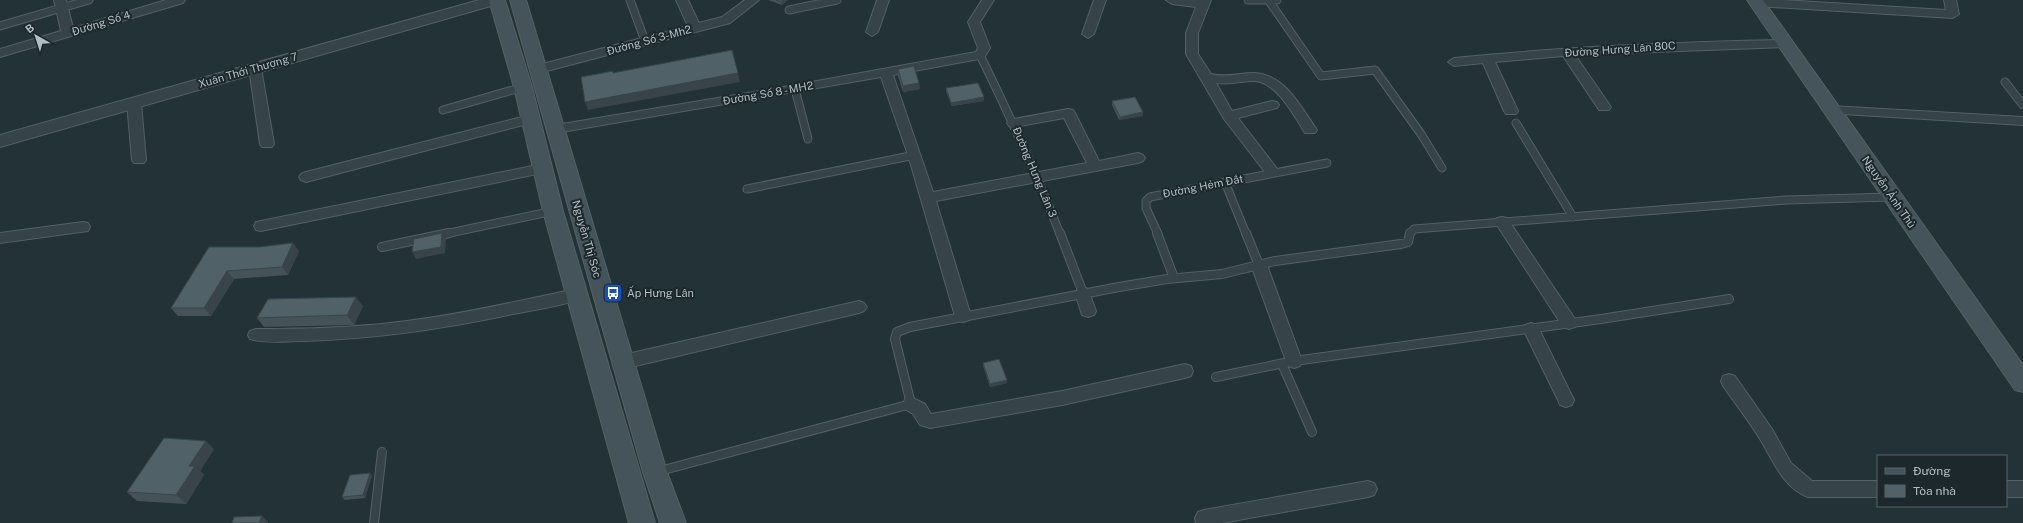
<svg xmlns="http://www.w3.org/2000/svg" width="2023" height="523" font-family="'Public Sans',sans-serif">
	<rect width="100%" height="100%" fill="#233237"/>
	<g fill="none" stroke-linecap="round" stroke-linejoin="round">
		<g stroke="#546165" stroke-width="9">
			<g id="service-far1">
				<polyline points="630,0 645,41"/>
				<polyline points="1248,0 1277,0"/>
				<polyline points="1269,1 1321,76 1375,70 1421,134 1442,168"/>
				<polyline points="789,10 837,0"/>
				<polyline points="0,26 89,0"/>
				<path d="M980,55C1009,114 1036,173 1060,234"/>
				<polyline points="2005,82 2023,105"/>
				<polyline points="795,89 808,139"/>
				<polyline points="443,110 523,87"/>
				<polyline points="1516,123 1573,217"/>
				<polyline points="1225,182 1246,234"/>
				<polyline points="747,189 915,155"/>
				<polyline points="445,234 553,211"/>
				<polyline points="1158,234 1146,208 1146,201 1150,197 1327,163"/>
				<polyline points="1410,234 1414,229 1786,200 1892,197"/>
			</g>
		</g>
		<g stroke="#546165" stroke-width="10">
			<g id="service">
				<polyline points="1060,233 1083,293"/>
				<polyline points="1157,233 1174,278"/>
				<polyline points="1246,233 1259,265"/>
				<polyline points="382,247 449,233"/>
				<polyline points="1282,364 1312,432"/>
				<polyline points="1216,377 1294,361 1601,319 1729,299"/>
				<polyline points="656,472 911,404 895,339 897,332 910,327 1119,287 1167,279 1222,274 1275,261 1401,244 1408,242 1410,233"/>
				<polyline points="374,523 382,452"/>
			</g>
		</g>
		<g stroke="#546165" stroke-width="2">
			<g id="minor">
				<polygon points="54,0 66,0 73,28 166,0 185,0 183,3 0,57 0,49 61,31"/>
				<polygon points="676,0 688,0 699,23 722,17 745,0 759,0 730,23 539,73 533,69 535,66 688,26"/>
				<polygon points="877,0 889,0 878,32 872,36 866,32"/>
				<polygon points="982,0 994,0 980,22 990,48 984,58 893,75 933,192 1087,163 1064,118 1014,127 1009,126 1007,123 1009,120 1014,119 1068,109 1073,110 1075,113 1099,161 1138,153 1143,155 1145,158 1143,161 1138,163 936,201 971,316 969,320 963,322 957,320 955,316 908,155 881,77 556,133 551,132 549,129 551,126 556,125 795,85 976,52 978,48 968,22"/>
				<polygon points="1094,0 1106,0 1094,34 1088,38 1082,34"/>
				<path d="M1166,0H1211L1198,33V54L1211,74C1226,78 1239,73 1254,73C1284,74 1300,105 1315,127L1317,130L1315,133H1305C1295,117 1276,81 1254,81C1241,81 1229,85 1216,83L1232,111L1272,101L1277,102L1279,105L1277,108L1238,118L1278,170L1280,173L1278,176H1268L1224,119L1186,54V33L1196,7L1172,4Z"/>
				<polygon points="1752,0 1782,0 1946,10 1944,0 1956,0 1959,14 1953,18 1757,6 1753,5 1751,2"/>
				<path d="M1786,40L1790,41L1792,44L1790,47L1575,55L1611,107L1609,110H1599L1563,56L1495,62L1518,111L1516,114H1506L1504,111L1483,63L1454,66L1448,62L1454,58C1564,47 1675,42 1786,40Z"/>
				<polygon points="255,64 261,68 274,144 272,147 262,147 260,144 249,68"/>
				<polygon points="134,99 139,100 141,103 146,160 144,163 134,163 132,160 127,103 129,100"/>
				<polygon points="1831,106 2023,117 2023,125 1826,113 1824,110 1826,107"/>
				<polygon points="530,115 535,116 537,119 535,122 306,182 301,180 299,177 301,174 306,172"/>
				<polygon points="542,164 547,166 549,169 547,172 261,231 256,230 254,226 256,222 261,221"/>
				<polygon points="1502,217 1507,218 1575,319 1577,323 1575,327 1569,329 1563,327 1495,222 1497,218"/>
				<polygon points="83,222 88,223 90,227 88,231 0,243 0,233"/>
				<polygon points="1259,259 1264,261 1267,265 1302,361 1300,366 1294,368 1288,366 1286,361 1251,265 1254,261"/>
				<polygon points="1083,287 1088,289 1096,311 1094,315 1088,317 1082,315 1075,293 1078,289"/>
				<path d="M576,289L581,291L584,295L581,299C559,306 536,310 513,314C443,329 373,339 302,341C286,341 266,344 250,339L248,335L250,331L256,329C301,329 346,328 390,323C453,316 514,302 576,289Z"/>
				<polygon points="859,301 864,303 867,307 864,311 859,313 623,369 617,367 615,362 617,357 623,355"/>
				<polygon points="1531,323 1537,325 1574,400 1572,405 1566,407 1560,405 1558,400 1523,329 1525,325"/>
				<polygon points="1185,364 1191,366 1193,371 1191,376 1185,378 1062,405 930,428 920,425 913,414 905,409 903,404 905,399 911,397 925,404 931,414 1062,391"/>
				<path d="M1729,374L1735,376L1772,429L1791,463L1812,481H1878V497H1808C1783,488 1773,460 1760,439C1749,421 1735,403 1723,386L1721,381L1723,376Z"/>
				<polygon points="1368,481 1374,483 1377,489 1374,495 1368,497 1222,523 1196,523 1195,518 1198,512 1204,510"/>
				<rect x="2006" y="481" width="17" height="16"/>
			</g>
		</g>
		<g stroke="#546165" stroke-width="2">
			<polygon id="tertiary" points="479,0 503,0 501,3 0,147 0,135"/>
		</g>
		<g stroke="#546165" stroke-width="2">
			<g id="secondary">
				<polygon points="489,0 505,0 532,87 563,211 655,523 629,523 543,211 514,87"/>
				<polygon points="510,0 526,0 667,472 686,523 660,523 643,472"/>
				<polygon points="1747,0 1763,0 2023,365 2023,392 2015,390"/>
			</g>
		</g>
		<use href="#service-far1" stroke="#364348" stroke-width="7"/>
		<use href="#service" stroke="#364348" stroke-width="8"/>
		<use href="#minor" fill="#364348" fill-rule="evenodd"/>
		<use href="#tertiary" fill="#364348" fill-rule="evenodd"/>
		<use href="#secondary" fill="#45545a" fill-rule="evenodd"/>
	</g>
	<g fill="#455359">
		<polygon points="768,0 788,0 782,5"/>
		<polygon points="898,69 920,89 903,92 898,76"/>
		<polygon points="946,88 984,97 984,101 952,106 946,92"/>
		<polygon points="1112,101 1143,112 1143,116 1119,120 1112,105"/>
		<polygon points="209,247 299,251 288,275 234,279 211,316 178,316 171,308"/>
		<polygon points="363,306 354,325 264,327 257,318"/>
		<polygon points="983,363 1007,383 990,387 983,366"/>
		<polygon points="214,449 200,471 204,475 186,504 137,501 127,492"/>
		<polygon points="372,476 365,498 345,500 342,497"/>
	</g>
	<g fill="#384449">
		<polygon points="784,0 788,0 782,5 781,2"/>
		<polygon points="738,73 740,82 588,110 585,102"/>
		<polygon points="919,83 920,89 903,92 903,86"/>
		<polygon points="984,97 984,101 952,106 951,103"/>
		<polygon points="1143,112 1143,116 1119,120 1120,117"/>
		<polygon points="442,233 446,239 445,253 416,259 412,252"/>
		<polygon points="293,243 299,251 288,275 282,267"/>
		<polygon points="227,271 234,279 211,316 204,308"/>
		<polygon points="356,297 363,306 354,325 347,315"/>
		<polygon points="1007,380 1007,383 990,387 990,384"/>
		<polygon points="206,441 214,449 200,471 204,475 186,504 176,495 189,466"/>
		<polygon points="370,473 372,476 365,498 363,495"/>
		<polygon points="262,516 268,522 268,523 259,523"/>
	</g>
	<g fill="#506168" stroke="#384449">
		<polygon points="776,0 784,0 781,2"/>
		<polygon points="732,50 738,73 585,102 581,77 613,71 613,73"/>
		<polygon points="914,66 919,83 903,86 898,69"/>
		<polygon points="978,83 984,97 951,103 946,88"/>
		<polygon points="1135,97 1143,112 1120,117 1112,101"/>
		<polygon points="442,233 441,247 412,252 414,239"/>
		<polygon points="293,243 282,267 227,271 204,308 171,308 209,247 259,247"/>
		<polygon points="356,297 347,315 257,318 268,299"/>
		<polygon points="999,359 1007,380 990,384 983,363"/>
		<polygon points="164,438 206,441 189,466 195,466 176,495 127,492"/>
		<polygon points="370,473 363,495 342,497 350,475"/>
		<polygon points="262,516 259,523 232,523 234,517"/>
	</g>
	<defs>
		<g id="bus-square" transform="scale(1)"><rect x="-9" y="-9" width="18" height="18" rx="4" fill="#1a4fb4" stroke="#1c282c"/><path d="M-5-6H5V4H4V6H2V4H-2V6H-4V4H-5ZM-3.5-4V0h7V-4ZM-3.5 1.2v1.5H-2V1.2ZM2 1.2v1.5H3.5V1.2Z" fill="#fff"/></g>
	</defs>
	<g fill-rule="evenodd">
		<use href="#bus-square" x="613" y="293"/>
	</g>
	<g text-anchor="middle" dominant-baseline="central" stroke-width="4" stroke-linejoin="round" paint-order="stroke">
		<g font-size="11" fill="#b1bec4" stroke="#1c282c">
			<text transform="translate(101 23) rotate(-17)">Đường Số 4</text>
			<text transform="translate(649 40) rotate(-15)">Đường Số 3-Mh2</text>
			<text transform="translate(1620 49) rotate(-4)">Đường Hưng Lân 80C</text>
			<text transform="translate(248 70) rotate(-16)">Xuân Thới Thượng 7</text>
			<text transform="translate(768 93) rotate(-10)">Đường Số 8 - MH2</text>
			<text transform="translate(1035 172) rotate(67)">Đường Hưng Lân 3</text>
			<text transform="translate(1203 186) rotate(-11)">Đường Hẻm Đắt</text>
			<text transform="translate(1889 192) rotate(55)">Nguyễn Ảnh Thủ</text>
			<text transform="translate(587 239) rotate(74)">Nguyễn Thị Sóc</text>
		</g>
		<g font-size="11" fill="#b1bec4" stroke="#1c282c" text-anchor="start">
			<text x="627" y="293">Ấp Hưng Lân</text>
		</g>
	</g>
	<rect x="1877" y="455" width="130" height="52" fill="#1c282c" stroke="#586469"/>
	<rect x="1885" y="468" width="20" height="6" fill="#45545a" stroke="#586469"/>
	<text x="1913" y="475" font-size="12" fill="#b1bec4">Đường</text>
	<rect x="1885" y="485" width="20" height="12" fill="#506168" stroke="#586469"/>
	<text x="1913" y="495" font-size="12" fill="#b1bec4">Tòa nhà</text>
	<g transform="translate(36 36) rotate(321)" stroke="#1c282c" stroke-width="3" paint-order="stroke">
	<path d="M0-3L7 15L0 10L-7 15Z" fill="#b1bec4"/>
	<text y="-6" font-size="11" font-weight="bold" text-anchor="middle" fill="#b1bec4">B</text>
	</g>
</svg>
